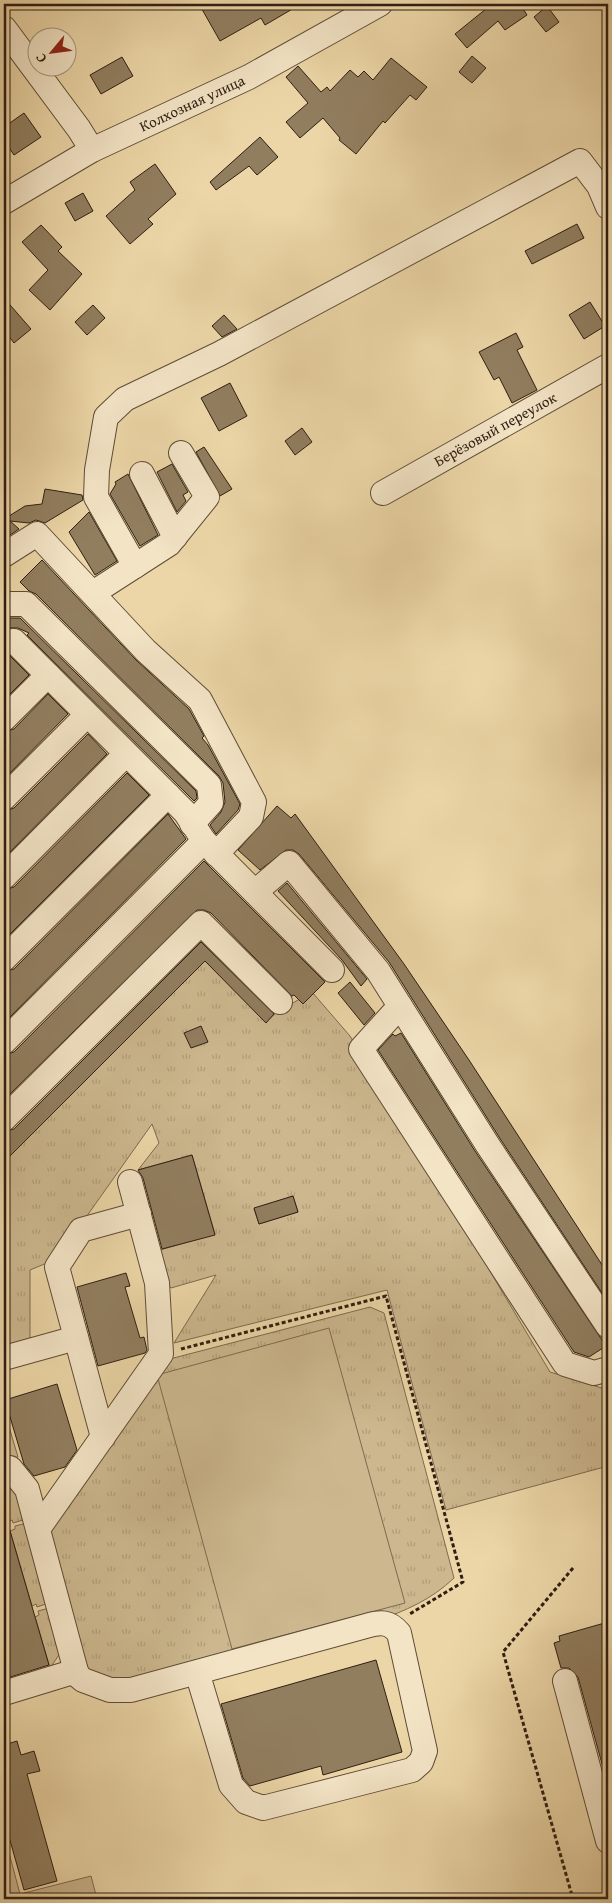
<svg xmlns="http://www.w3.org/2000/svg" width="612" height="1903" font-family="'Gentium Book Plus',serif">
	<defs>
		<pattern id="grass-tufts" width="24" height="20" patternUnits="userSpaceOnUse" patternTransform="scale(1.25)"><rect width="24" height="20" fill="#ccb78e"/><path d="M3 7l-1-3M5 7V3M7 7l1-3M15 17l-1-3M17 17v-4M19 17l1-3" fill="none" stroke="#b09d79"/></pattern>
	</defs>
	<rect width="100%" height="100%" fill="#ecd6a7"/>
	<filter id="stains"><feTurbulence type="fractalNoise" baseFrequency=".004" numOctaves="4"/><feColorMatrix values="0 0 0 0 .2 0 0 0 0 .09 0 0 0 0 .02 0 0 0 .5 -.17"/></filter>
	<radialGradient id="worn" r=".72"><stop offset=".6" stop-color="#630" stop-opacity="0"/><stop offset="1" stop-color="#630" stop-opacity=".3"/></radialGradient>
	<g fill="url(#grass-tufts)" stroke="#7e6a50" fill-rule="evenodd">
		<path d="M205,961L266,1022L277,1012L312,992L350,1036L550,1372L608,1390V1466L446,1510L387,1290L174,1343L216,1275L171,1288L164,1279L160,1250L215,1234L192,1155L138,1170L159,1143L152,1124L72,1237L47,1263L30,1270V1345L4,1355V1162ZM293,1196L298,1212L259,1224L254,1209Z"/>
		<path d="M370,1307L384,1313L454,1578C431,1600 405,1611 376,1621L132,1683L108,1679L82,1666L49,1545L52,1524L162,1361Z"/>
		<polygon points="4,1410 18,1457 4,1461"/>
		<polygon points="4,1477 11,1481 30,1518 13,1523 12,1520 7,1522 4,1510"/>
		<polygon points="31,1522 52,1602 37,1607 36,1604 32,1606 10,1531 15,1529 15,1526"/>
		<polygon points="53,1607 61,1652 50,1668 35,1617 39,1615 38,1611"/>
	</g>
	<g fill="#ccb78e" stroke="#7e6a50">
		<polygon points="329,1328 405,1603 232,1649 157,1375"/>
		<polygon points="4,1834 20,1894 91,1876 97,1899 4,1899"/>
	</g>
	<g fill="#917e5f" stroke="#2f1e12">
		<polygon points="199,4 301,4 265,25 261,18 220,41"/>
		<polygon points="492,4 520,4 527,15 505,30 498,21 467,48 455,34"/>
		<polygon points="547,6 559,22 546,32 534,17"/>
		<polygon points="472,56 486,68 472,83 459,72"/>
		<polygon points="122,57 133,76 101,94 90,75"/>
		<polygon points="391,58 427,87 416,100 410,95 385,123 383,121 356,154 339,140 340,138 323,118 300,138 286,122 308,103 286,77 298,66 321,92 327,87 330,91 350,70 358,77 364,71 373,80"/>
		<polygon points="24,113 41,137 14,155 4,140 4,127"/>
		<polygon points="260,137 278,157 257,175 249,166 216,190 210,182"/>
		<polygon points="155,164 176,194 148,219 153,224 130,244 106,216 135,190 130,182"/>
		<polygon points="83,193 93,211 75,221 65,203"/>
		<polygon points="577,224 584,238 532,264 525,251"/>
		<polygon points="41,225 62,247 58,251 82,274 50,310 29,290 48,270 22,242"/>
		<polygon points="4,298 31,329 14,343 4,330"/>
		<polygon points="590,302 605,326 584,339 569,315"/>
		<polygon points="93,305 105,318 87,335 75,322"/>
		<polygon points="224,315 237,329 222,337 212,326"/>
		<polygon points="516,333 523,347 517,350 537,390 512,403 499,377 494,380 479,352"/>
		<polygon points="230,383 247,416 219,431 201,398"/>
		<polygon points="302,428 312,442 295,455 285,441"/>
		<polygon points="204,447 232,489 220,496 196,452"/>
		<polygon points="172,464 188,492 183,495 186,501 177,512 157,472"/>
		<polygon points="128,474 158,535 140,546 110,494 116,484 115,482"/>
		<polygon points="45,489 82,495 83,500 45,523 36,520 29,523 10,521 19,529 4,539 4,515 6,518 25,506 42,504"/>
		<polygon points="89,512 117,561 95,575 69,532"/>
		<polygon points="42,560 136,660 189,709 204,736 202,738 208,745 240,804 238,810 216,834 210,825 221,812 225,802 223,783 219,776 36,594 29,591 20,582"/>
		<polygon points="4,618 20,618 196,791 197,798 194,801 27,635 29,633 18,628 4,628"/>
		<polygon points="9,655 29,675 4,700 4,658"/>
		<polygon points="48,694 68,714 4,779 4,732 14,729"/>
		<polygon points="88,734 107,754 4,858 4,811 14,808"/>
		<polygon points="127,773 149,795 4,940 4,890 14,887"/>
		<polygon points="277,806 291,818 295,814 404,964 469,1060 608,1274 608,1302 499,1137 389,962 299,854 293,850 286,850 260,870 238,850"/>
		<polygon points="168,814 186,839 4,1023 4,972 14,969"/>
		<polygon points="204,861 325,982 303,1004 294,995 292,996 211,913 204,910 197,910 4,1100 4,1055 14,1052"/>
		<polygon points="287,883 367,979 361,986 342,960 278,891"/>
		<polygon points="201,942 274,1014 266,1023 205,961 4,1162 4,1132 14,1129"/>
		<polygon points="350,982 375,1013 364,1025 338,993"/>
		<polygon points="201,1026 208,1042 191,1048 184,1033"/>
		<polygon points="401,1033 475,1151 606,1346 589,1357 574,1352 378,1050 393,1034 395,1036"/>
		<polygon points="192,1155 215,1235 162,1249 143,1178 138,1170"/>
		<polygon points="293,1196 298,1212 259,1224 254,1208"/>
		<polygon points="126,1273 130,1286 125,1287 140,1338 144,1337 147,1350 145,1353 98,1366 77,1287"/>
		<polygon points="57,1384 77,1450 65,1467 34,1476 24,1464 5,1400"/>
		<polygon points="4,1524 8,1524 49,1665 4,1679"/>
		<polygon points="608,1622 608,1771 604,1771 578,1677 569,1668 561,1668 554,1643 560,1641 559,1636"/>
		<polygon points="376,1660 402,1752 323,1775 321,1766 250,1786 243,1778 221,1704"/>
		<polygon points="17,1741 21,1755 34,1751 40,1771 27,1774 57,1881 24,1890 4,1819 4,1745"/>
	</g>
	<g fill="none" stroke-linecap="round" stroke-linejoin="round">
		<g stroke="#5e4c37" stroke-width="26">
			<g id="minor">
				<polyline points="4,28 79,129 92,150"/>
				<polyline points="4,202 92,150 249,77 380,4"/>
				<polyline points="142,474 175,537"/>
				<polyline points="383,493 608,366"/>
				<polyline points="4,555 37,534 146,651 200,700 254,802 251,817 216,854"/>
				<polyline points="135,566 96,497 97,470 106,417 125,399 219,354 580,161 599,186 608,207"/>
				<polyline points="93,593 169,544 207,497 181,453"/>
				<polyline points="4,604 26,604 209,785 211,803 192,824"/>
				<polyline points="4,642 14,641 185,812 204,841 332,970"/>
				<polyline points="4,719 48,675"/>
				<polyline points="4,798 87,715"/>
				<polyline points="4,877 126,754"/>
				<polyline points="255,892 289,863 378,971 487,1144 608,1326"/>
				<polyline points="4,959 168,795"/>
				<polyline points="400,1006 361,1049 565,1364 594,1373 608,1369"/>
				<polyline points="4,1042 204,841"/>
				<polyline points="4,1119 201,923 280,1002"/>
				<polyline points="4,1358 76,1338"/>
				<polyline points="103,1437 57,1267 81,1230 139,1214"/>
				<path d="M4,1467L10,1468L27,1489L77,1675L83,1680L110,1690H131L366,1626C380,1622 389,1621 399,1633L425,1751L421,1762L412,1770L263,1808L246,1802L231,1785L197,1672"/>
				<polyline points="38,1529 161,1354 157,1283 130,1182"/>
				<polyline points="565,1681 608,1841"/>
				<polyline points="4,1693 76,1671"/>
			</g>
		</g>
		<g stroke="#2f1e12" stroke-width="3" stroke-dasharray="4 2.5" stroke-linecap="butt">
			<polyline points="181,1349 386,1296 463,1582 408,1615"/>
			<polyline points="573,1568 503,1652 573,1899"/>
		</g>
		<use href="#minor" stroke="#f3e4c6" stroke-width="24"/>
	</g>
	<g text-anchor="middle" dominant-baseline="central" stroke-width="4.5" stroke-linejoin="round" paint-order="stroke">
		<g font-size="15" fill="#2f1e12" stroke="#f3e4c6">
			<text transform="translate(192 103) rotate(-25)">Колхозная улица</text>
			<text transform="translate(495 429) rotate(-29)">Берёзовый переулок</text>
		</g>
	</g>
	<rect width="612" height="1903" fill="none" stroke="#ecd6a7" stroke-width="20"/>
	<rect x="5" y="5" width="602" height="1893" fill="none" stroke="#2f1e12" stroke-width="2.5"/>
	<rect x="10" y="10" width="592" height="1883" fill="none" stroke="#2f1e12"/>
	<g transform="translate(52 52) rotate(241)"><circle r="24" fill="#f3e4c6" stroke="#a5957e"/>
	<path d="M0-4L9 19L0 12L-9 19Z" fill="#8f2418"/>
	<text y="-8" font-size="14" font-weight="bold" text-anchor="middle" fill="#2f1e12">С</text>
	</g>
	<rect width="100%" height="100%" filter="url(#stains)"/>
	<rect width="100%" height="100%" fill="url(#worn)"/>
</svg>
